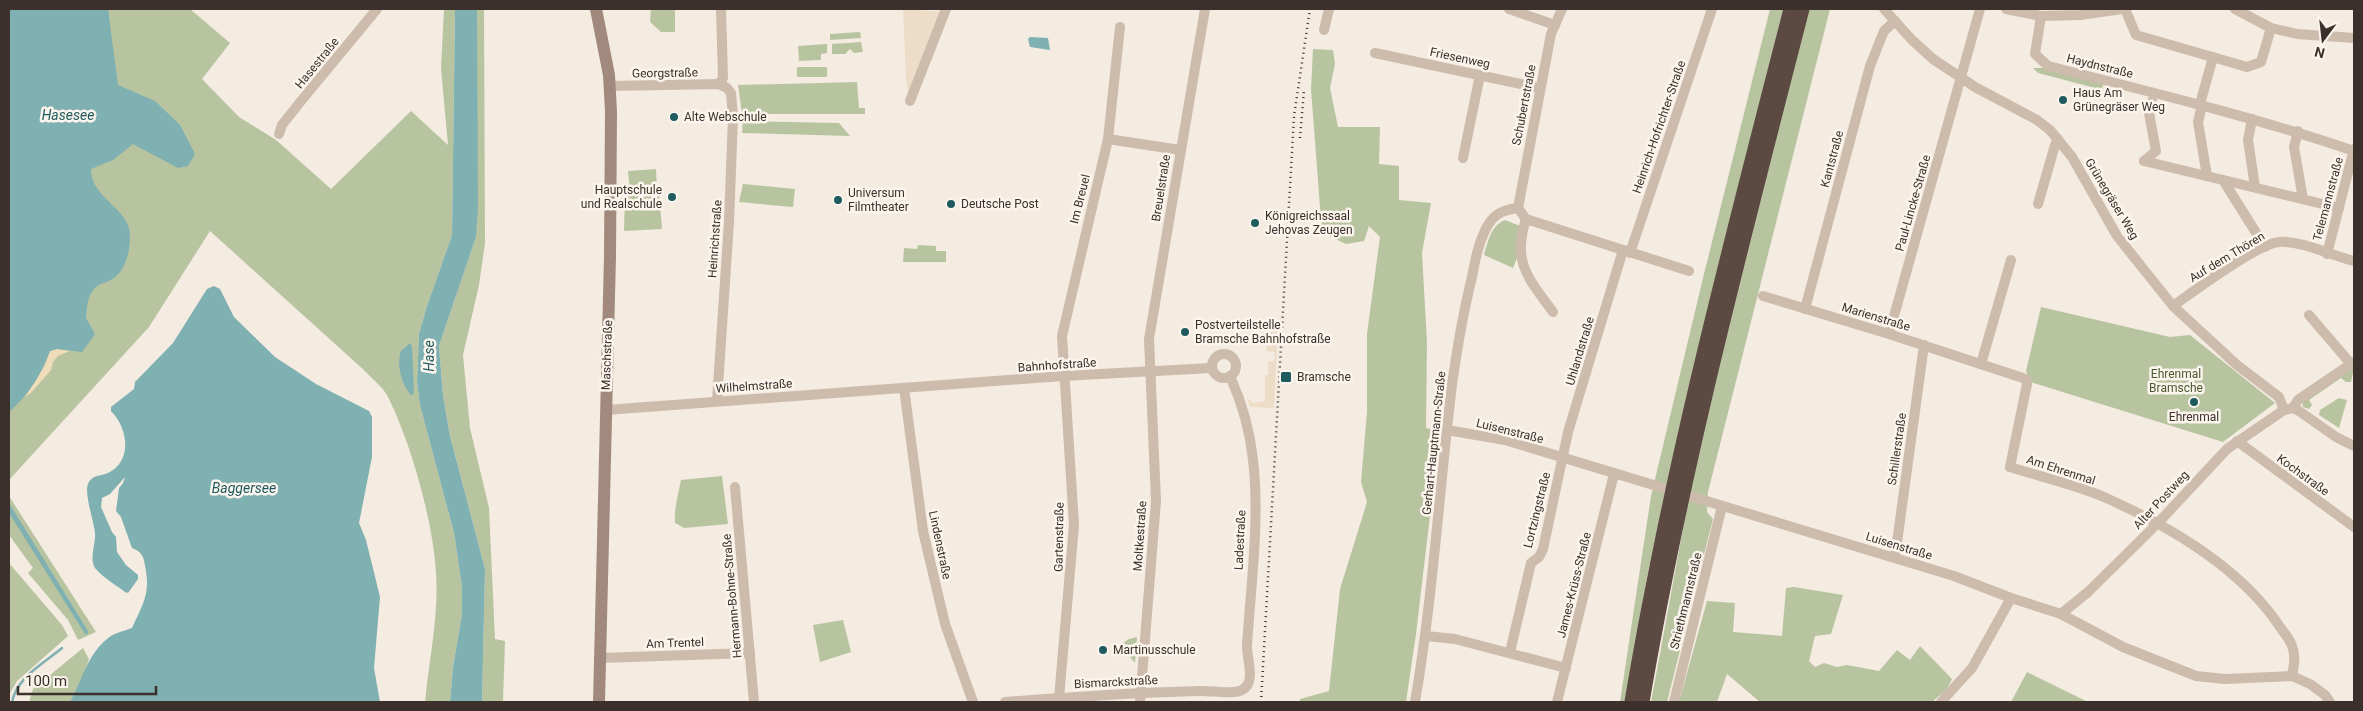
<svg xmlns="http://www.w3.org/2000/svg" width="2363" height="711" font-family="Roboto,sans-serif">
	<rect width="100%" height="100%" fill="#f4ebe1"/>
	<g fill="#b8c4a0">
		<path d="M9,9H190L230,43L202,79L239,117L276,140L331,189L411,111L448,145L441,68L444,9H455L452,235L426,309L419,334L417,382L420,405L454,533L462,587V614L453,667L450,702H425C429,660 439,615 436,573C433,521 411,443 388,397C383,387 372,379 365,371L210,231L149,327L9,480Z"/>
		<polygon points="477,9 484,9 485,243 479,285 463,355 470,428 489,508 495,639 505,641 503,702 482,702 485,569 450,436 443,395 439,346 476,237"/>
		<polygon points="651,9 675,9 675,32 661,32 650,22"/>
		<polygon points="1770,9 1784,9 1668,480 1647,577 1625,702 1620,702 1651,496 1703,278"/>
		<polygon points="1809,9 1830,9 1708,492 1707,512 1713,519 1667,702 1651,702 1687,507 1725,336"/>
		<polygon points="860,32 861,38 830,40 830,34"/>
		<polygon points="861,42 863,52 854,53 850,49 845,54 832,54 832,44"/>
		<polygon points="827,44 827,53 821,54 821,60 799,61 798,46"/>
		<polygon points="1313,49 1333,50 1335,64 1330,88 1338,127 1380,127 1379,164 1399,166 1399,200 1431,203 1422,253 1427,342 1426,428 1440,431 1416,634 1406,702 1300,702 1300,699 1329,691 1340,589 1367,502 1361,482 1367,412 1367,334 1380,237 1369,226 1364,241 1346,244 1322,233 1311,89"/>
		<rect x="797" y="67" width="30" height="10"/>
		<polygon points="2033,68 2044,68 2103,83 2103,87 2099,89 2038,73"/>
		<polygon points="857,82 859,108 865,108 865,114 742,114 738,85"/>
		<polygon points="743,121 839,123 850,136 742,133"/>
		<polygon points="656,169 657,189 630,191 628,171"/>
		<polygon points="743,184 795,189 793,207 739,202"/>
		<polygon points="659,192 662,229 624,231 625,193"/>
		<path d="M1505,220L1520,226L1517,258L1513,268L1484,255C1488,242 1491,225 1505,220Z"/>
		<polygon points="918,245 936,246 936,251 946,251 946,262 903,262 904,248 917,249"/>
		<polygon points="2041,307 2170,337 2190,335 2275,403 2223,442 2030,382 2026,371"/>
		<polygon points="2354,367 2351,382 2346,382 2341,378 2309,400 2312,405 2309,409 2303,407 2302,400"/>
		<polygon points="2339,398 2347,400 2339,428 2319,415 2320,410"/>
		<path d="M722,476L728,524L684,528L675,523C674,508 678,496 681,480Z"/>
		<polygon points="9,496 96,632 78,640 68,620 28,573 33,568 9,535"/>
		<polygon points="9,563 62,625 68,636 17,681 9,695"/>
		<polygon points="1794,587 1843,595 1831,634 1815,636 1809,661 1815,667 1824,663 1837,667 1847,665 1879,671 1897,650 1910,660 1920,646 1952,679 1947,689 1932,702 1760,702 1727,674 1717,702 1679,702 1707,601 1735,603 1733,632 1782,636 1786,588"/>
		<polygon points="843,620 851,652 820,662 813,625"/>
		<polygon points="1137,637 1135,663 1120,645 1129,639"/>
		<polygon points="83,648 89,659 80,685 70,702 29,702 33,689"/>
		<polygon points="2027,672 2088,702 2011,702"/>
	</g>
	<polygon fill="#efdcb8" points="57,349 70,351 58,356 53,362 51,370 31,393 25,397 45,365 50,351"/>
	<g fill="#ecdcc8">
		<polygon points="903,9 945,12 910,101 906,79"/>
		<polygon points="1268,325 1278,326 1274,408 1250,407 1248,400 1251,400 1252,403 1265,401 1265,375 1268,375 1268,361 1274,361 1275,352 1266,351"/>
	</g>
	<g fill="#7fb0b2">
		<path d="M9,9H108L118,85L155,101L180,125L195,154L188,166L178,168L133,144L113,160L91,169C90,198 131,209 130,236C130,251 126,269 114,278C106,284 98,282 92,292C87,298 87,310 86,318L95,334L82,352L57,349L50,351C41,375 28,396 9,412Z"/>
		<polygon points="455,9 477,9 478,206 476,237 439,346 443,395 450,436 485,569 482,702 450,702 453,667 462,614 462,587 454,533 420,405 417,382 419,334 426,309 452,235"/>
		<polygon points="1030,37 1048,38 1050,50 1030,47 1028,39"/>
		<path d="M214,286L220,289L234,317L275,357L316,384L369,411L372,417V457L359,523L366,540L380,597L374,668L380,702H70C82,681 87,655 107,639C113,633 124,631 132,628C143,604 151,593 145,566C144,557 142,552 132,548L121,517L116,511L119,488L123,483L125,477L110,494L102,498L101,507L112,532L116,537L117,552L126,565L138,575V579L128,593L125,592C116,585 102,577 95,568C89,559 96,543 95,533C94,521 84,494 88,484C91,475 101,476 108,473C133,461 128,428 111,411V407L134,389L135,382L173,343L207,289Z"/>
		<path d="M410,343L412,347L414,392L412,396C402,386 396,365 401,351Z"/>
		<polygon points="9,503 88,631 88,634 85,634 9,513"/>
	</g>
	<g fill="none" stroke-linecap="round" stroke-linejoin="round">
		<path stroke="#7fb0b2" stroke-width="2.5" d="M12,702C17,677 43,664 62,648"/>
		<g stroke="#cdbbac" stroke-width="10">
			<polyline points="1509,9 1555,25"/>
			<polyline points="1884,9 1912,40 1933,59 1975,87 2037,120 2050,130 2072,157 2117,236 2173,306 2237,365 2279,397 2284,410"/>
			<polyline points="2006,9 2041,16 2080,15 2122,9"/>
			<polyline points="2125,9 2136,35 2247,67 2261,62 2271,28"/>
			<polyline points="2235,9 2271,28 2297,34 2354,38"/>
			<path d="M2041,16L2035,54L2048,66C2151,92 2254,117 2354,151"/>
			<polyline points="1324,30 1329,9"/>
			<polyline points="1375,53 1540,88"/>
			<polyline points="719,84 723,78 721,9"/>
			<polyline points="610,86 719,84 727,88 731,93 733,117 729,222 717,401"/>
			<polyline points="910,101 946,9"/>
			<polyline points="2200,104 2213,57"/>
			<polyline points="2202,105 2198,122 2207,176"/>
			<polyline points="2252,119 2248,140 2255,187"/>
			<polyline points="2298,131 2294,147 2303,199"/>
			<polyline points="279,134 282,125 301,101 377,9"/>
			<polyline points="1108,139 1180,150"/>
			<polyline points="1463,158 1480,75"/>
			<polyline points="2144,161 2339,208"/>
			<polyline points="2144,161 2156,151 2149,113 2152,101"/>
			<polyline points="2223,180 2265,247"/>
			<polyline points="2038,204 2055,145 2058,139"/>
			<polyline points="1518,208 1551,34 1562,9"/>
			<polyline points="1518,208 1526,219 1689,271"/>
			<path d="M1526,219C1512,262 1528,278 1553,312"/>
			<polyline points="1630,253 1712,9"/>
			<polyline points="2327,254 2354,149"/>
			<path d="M1763,296L1889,334L2026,379L2027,384L2010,467C2041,477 2074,484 2104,497C2167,525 2241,568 2280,627C2284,633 2290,639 2292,646C2296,656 2294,665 2292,676"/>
			<path d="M2173,306C2193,292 2258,243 2279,242C2300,240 2333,256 2354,261"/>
			<polyline points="1805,309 1870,66 1884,31 1895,21"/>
			<polyline points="2309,315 2351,364"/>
			<polyline points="1889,334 1980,9"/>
			<circle cx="1224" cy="366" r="12"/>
			<polyline points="1981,364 2011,260"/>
			<polyline points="904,388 923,531 945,624 973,702"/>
			<polyline points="2293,408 2298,400 2354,362"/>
			<polyline points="606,410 1063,376 1211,368"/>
			<polyline points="1447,430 1505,440 1954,576 2011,598 2061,614 2123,647 2196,676 2225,679 2292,676 2310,684 2325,695 2330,702"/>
			<polyline points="2237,441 2354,527"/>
			<polyline points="735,487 754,702"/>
			<polyline points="1895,557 1924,345"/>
			<polyline points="2061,614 2088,592 2158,523 2227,449 2284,410 2293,408 2299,411 2336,437 2354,446"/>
			<polyline points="1426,636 1455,639 1566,668"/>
			<polyline points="1510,652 1531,563 1539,557 1543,549 1568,432 1623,250"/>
			<polyline points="600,658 750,653"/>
			<polyline points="1059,698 1074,525 1062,336 1108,139 1120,27"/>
			<path d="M1005,702C1069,697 1133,693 1197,691C1208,690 1234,695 1242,690C1257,683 1246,657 1247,645C1251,584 1260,520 1253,460C1250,430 1242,403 1230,376"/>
			<polyline points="1140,702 1156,501 1149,339 1205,9"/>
			<path d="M1415,702C1433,597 1439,491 1452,385C1457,349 1463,313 1472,277C1475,262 1477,247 1484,233C1491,216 1500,210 1518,208"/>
			<polyline points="1557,702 1614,474"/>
			<polyline points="1674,702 1722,506"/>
			<polyline points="1941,702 1972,668 2011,598"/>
		</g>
		<polyline stroke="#a18a7d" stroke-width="12" points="596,9 609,75 611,112 610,256 599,702"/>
		<g stroke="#5c4a42" stroke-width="15">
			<path d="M1632,702C1671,468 1732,239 1791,9"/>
			<path d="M1642,702C1682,468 1743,239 1802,9"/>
		</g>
		<g stroke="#3b302b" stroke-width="2.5" stroke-dasharray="1 4" stroke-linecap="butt">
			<polyline points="1300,138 1304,90"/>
			<polyline points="1261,702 1294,116 1310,9"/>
		</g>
	</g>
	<g fill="#1f5a5e" stroke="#fbf5ee" stroke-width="2">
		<circle cx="2063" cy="100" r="5"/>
		<circle cx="674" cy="117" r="5"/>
		<circle cx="672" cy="197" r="5"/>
		<circle cx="838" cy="200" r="5"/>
		<circle cx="951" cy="204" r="5"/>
		<circle cx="1255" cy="223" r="5"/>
		<circle cx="1185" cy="332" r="5"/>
		<rect x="1280" y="371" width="12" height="12" rx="2.5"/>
		<circle cx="2194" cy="402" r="5"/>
		<circle cx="1103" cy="650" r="5"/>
	</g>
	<g text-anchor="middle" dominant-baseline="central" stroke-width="5" stroke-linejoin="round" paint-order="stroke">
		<g font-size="12" fill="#3b302b" stroke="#fbf5ee">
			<text transform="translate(1460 58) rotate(12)">Friesenweg</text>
			<text transform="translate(317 63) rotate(-51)">Hasestraße</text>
			<text transform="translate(2100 66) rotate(14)">Haydnstraße</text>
			<text transform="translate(665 73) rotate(-1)">Georgstraße</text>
			<text transform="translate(1524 105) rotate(-79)">Schubertstraße</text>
			<text transform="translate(1659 127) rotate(-71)">Heinrich-Hofrichter-Straße</text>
			<text transform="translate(1832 159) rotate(-75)">Kantstraße</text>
			<text transform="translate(1161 188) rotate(-81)">Breuelstraße</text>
			<text transform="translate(1080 199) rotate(-76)">Im Breuel</text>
			<text transform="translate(2112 199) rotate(59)">Grünegräser Weg</text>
			<text transform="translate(2328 199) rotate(-75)">Telemannstraße</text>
			<text transform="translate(1913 203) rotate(-74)">Paul-Lincke-Straße</text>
			<text transform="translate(715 239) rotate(-86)">Heinrichstraße</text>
			<text transform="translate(2227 257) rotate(-31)">Auf dem Thören</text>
			<text transform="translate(1876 317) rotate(17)">Marienstraße</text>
			<text transform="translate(1580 351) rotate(-73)">Uhlandstraße</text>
			<text transform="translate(607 355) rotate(-88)">Maschstraße</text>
			<text transform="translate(1057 365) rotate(-4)">Bahnhofstraße</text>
			<text transform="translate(754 386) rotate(-4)">Wilhelmstraße</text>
			<text transform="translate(1510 431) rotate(14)">Luisenstraße</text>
			<text transform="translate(1434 443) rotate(-84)">Gerhart-Hauptmann-Straße</text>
			<text transform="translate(1897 449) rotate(-82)">Schillerstraße</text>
			<text transform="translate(2061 470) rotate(18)">Am Ehrenmal</text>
			<text transform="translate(2303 475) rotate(36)">Kochstraße</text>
			<text transform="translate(2161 500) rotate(-47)">Alter Postweg</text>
			<text transform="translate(1537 510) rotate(-76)">Lortzingstraße</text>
			<text transform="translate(1140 536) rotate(-86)">Moltkestraße</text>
			<text transform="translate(1059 537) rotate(-89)">Gartenstraße</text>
			<text transform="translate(1240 540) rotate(-87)">Ladestraße</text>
			<text transform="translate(940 545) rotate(78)">Lindenstraße</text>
			<text transform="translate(1899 546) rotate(17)">Luisenstraße</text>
			<text transform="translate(1574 585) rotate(-76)">James-Krüss-Straße</text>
			<text transform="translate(732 596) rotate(-95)">Hermann-Bohne-Straße</text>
			<text transform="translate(1686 601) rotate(-76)">Striethmannstraße</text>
			<text transform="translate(675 643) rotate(-2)">Am Trentel</text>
			<text transform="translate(1116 682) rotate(-3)">Bismarckstraße</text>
		</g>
		<g font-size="12" fill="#3b302b" stroke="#fbf5ee" text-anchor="start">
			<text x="2073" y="93">Haus Am<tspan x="2073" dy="14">Grünegräser Weg</tspan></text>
			<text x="684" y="117">Alte Webschule</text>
			<text x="662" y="190" text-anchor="end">Hauptschule<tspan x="662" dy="14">und Realschule</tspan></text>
			<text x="848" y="193">Universum<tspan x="848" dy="14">Filmtheater</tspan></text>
			<text x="961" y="204">Deutsche Post</text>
			<text x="1265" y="216">Königreichssaal<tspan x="1265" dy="14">Jehovas Zeugen</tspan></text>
			<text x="1195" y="325">Postverteilstelle<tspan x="1195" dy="14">Bramsche Bahnhofstraße</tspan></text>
			<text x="1297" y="377">Bramsche</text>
			<text x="2194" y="417" text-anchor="middle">Ehrenmal</text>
			<text x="1113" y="650">Martinusschule</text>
		</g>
		<g font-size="12" fill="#4a5a2e" stroke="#fbf5ee">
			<text x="2176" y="374">Ehrenmal<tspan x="2176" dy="14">Bramsche</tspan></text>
		</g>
		<g font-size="14" font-style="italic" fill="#1f5a5e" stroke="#fbf5ee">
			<text x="68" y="115">Hasesee</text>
			<text transform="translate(429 356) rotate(-90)">Hase</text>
			<text x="244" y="488">Baggersee</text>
		</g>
	</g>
	<rect width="2363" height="711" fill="none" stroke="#3b302b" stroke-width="20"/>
	<g transform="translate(2323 40) rotate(195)" stroke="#fbf5ee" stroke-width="4" paint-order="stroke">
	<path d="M0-4L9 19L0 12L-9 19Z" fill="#3b302b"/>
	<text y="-8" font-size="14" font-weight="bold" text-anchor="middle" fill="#3b302b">N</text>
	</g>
	<path d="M18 686v8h138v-8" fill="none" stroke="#3b302b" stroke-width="2.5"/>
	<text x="25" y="686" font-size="15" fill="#3b302b" stroke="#fbf5ee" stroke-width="4" paint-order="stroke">100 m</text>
</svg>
